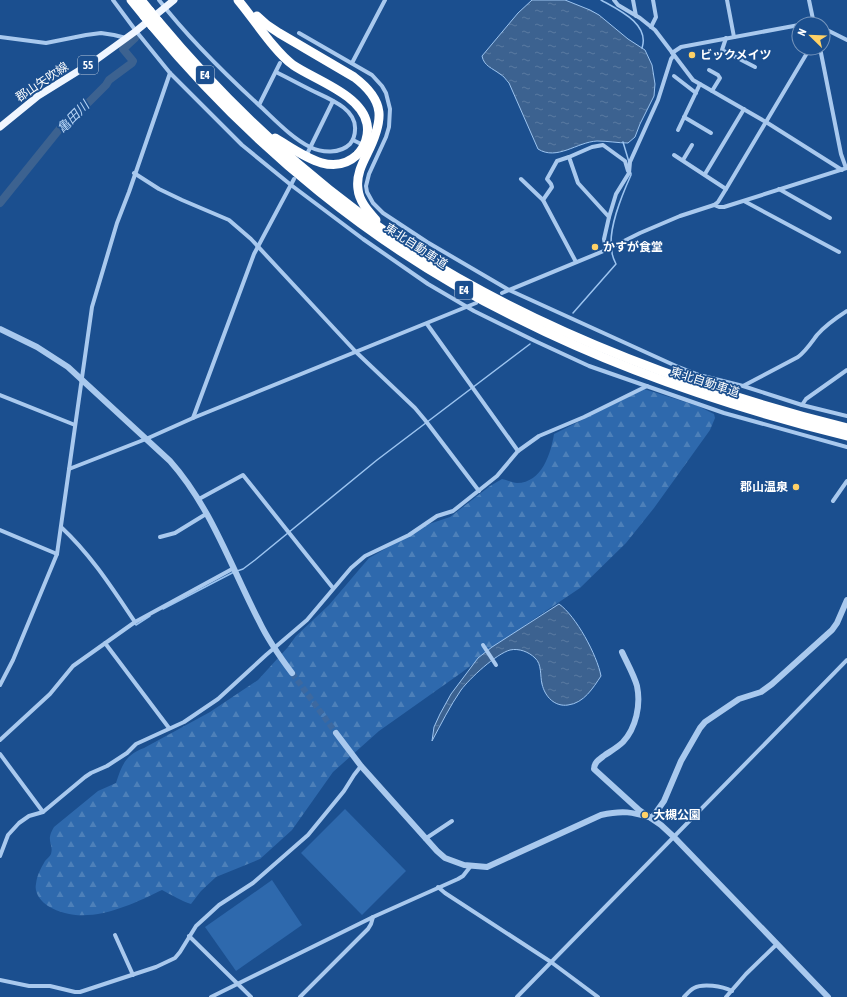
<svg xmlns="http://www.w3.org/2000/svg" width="847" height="997" font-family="'Asap Condensed','Noto Sans JP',sans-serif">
	<defs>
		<pattern id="forest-firs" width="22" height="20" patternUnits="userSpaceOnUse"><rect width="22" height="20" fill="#2e69ad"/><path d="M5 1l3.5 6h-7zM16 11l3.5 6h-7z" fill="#4d80b9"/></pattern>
		<pattern id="water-ripples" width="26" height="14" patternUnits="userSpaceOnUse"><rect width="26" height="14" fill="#3c6290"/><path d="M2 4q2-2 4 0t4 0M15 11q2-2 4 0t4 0" fill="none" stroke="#597aa1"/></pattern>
	</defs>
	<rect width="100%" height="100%" fill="#1b4f8f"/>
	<g fill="#2e69ad">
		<polygon points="345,809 406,871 362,915 301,853"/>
		<polygon points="272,880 302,925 236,971 205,927"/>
	</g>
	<path fill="url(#forest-firs)" d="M644,389L698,406L714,414L715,418L710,430L654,508L626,543L580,588L531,621L461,673L379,731L333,772L292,830L260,859L216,877L201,891L191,904C181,901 172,895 162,890C129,906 84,928 48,906C41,901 34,893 36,884C37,875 41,868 45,861C47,859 50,856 51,854C54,843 45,842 54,827L98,791L116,783C122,765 125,755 144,748L210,712L258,680L288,647L296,636L329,605L369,558L429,524L450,517L490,486L502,479C507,480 513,483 517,483C542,483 551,453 554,434Z"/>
	<g fill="url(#water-ripples)" stroke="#9cc4f0">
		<path d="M532,0H565L590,10L599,15L628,39L645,50L652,65L655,84L654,96L640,124L635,137L628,143C618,143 608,141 597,141C577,142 557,161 538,149L509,83C506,80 504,76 500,74C492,68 484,66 482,56L518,13Z"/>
		<path d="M559,604C576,616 597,655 601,676C593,688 584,703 568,705C555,707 545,697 542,684C540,676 542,664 535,658C529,652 519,648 510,650C496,654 470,678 461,690C450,706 441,724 432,741L434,727L440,714L451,694L478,658L492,647Z"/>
	</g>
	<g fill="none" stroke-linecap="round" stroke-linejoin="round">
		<g stroke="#9cc4f0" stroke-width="1.5">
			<path d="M601,0C619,10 650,24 642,48"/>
			<polyline points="623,142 629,162"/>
			<path d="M573,313L616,264C614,260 612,256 612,252C607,230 622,195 631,175V173"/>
			<polyline points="237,571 243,569 255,560 377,460 530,344"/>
			<polyline points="163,609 234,572"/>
			<polyline points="135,624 136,625 150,616"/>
		</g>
		<polyline stroke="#3c6290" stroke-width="8" points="0,203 66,121 71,120 106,85 109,80 132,63 133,61 123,49 135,38"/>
		<polyline stroke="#3d69a0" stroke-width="6" stroke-dasharray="6 3" stroke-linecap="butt" points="292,673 336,733"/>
		<g stroke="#a9c9ee" stroke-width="4">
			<polyline points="113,0 136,31 170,73 242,145 291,185 363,239 428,284 474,311 535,341 589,366 724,413 847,447"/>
			<path d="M159,0C189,39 225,74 261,107C276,121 292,138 310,147C322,153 340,154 350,144C353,140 355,135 355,130C357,108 327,98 311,90C299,84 288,78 276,72"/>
			<polyline points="614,0 618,5 640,18 655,30 693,80 766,122 842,170"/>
			<polyline points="633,0 636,16"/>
			<polyline points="727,0 734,37"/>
			<polyline points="809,0 814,24"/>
			<polyline points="802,24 814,24"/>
			<polyline points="651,27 656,17 653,0"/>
			<polyline points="823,28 847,40"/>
			<polyline points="299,33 372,75 382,86 386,93 390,109 389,127 386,137 369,174 366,186 367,192 373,203 383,213 427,242 509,290 676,366 699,375 743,386 802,405 847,416"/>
			<polyline points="0,37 46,43 86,35 101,33 114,35 126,38"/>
			<polyline points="726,38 722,50 755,67"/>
			<polyline points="820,48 841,154 846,168"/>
			<polyline points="672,53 681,47 799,25"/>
			<polyline points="352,63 385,0"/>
			<polyline points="709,70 718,75 720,78 712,91"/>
			<polyline points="674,76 696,93"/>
			<polyline points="259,105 280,63"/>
			<polyline points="684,117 711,133"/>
			<polyline points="678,130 700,84"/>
			<polyline points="353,140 361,144"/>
			<polyline points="307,154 333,101"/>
			<polyline points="674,155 726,189"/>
			<polyline points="683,160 692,145"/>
			<polyline points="134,173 159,189 182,200 229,220 251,239 356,352 415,408 425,420 479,491"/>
			<polyline points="705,174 744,109"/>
			<polyline points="521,179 543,200 576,262"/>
			<polyline points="779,189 830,218"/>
			<polyline points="543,200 552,187 551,184 547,179 557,161 569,157"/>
			<polyline points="744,201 839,252"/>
			<polyline points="714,205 718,202 726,189 810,48"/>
			<polyline points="609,217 578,183 569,157 592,147 603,145 625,161 628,171"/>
			<polyline points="606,250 604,239 609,217 616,194 629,173 630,162 658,100 671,59 674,55"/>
			<polyline points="502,293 606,250 640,233 680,216 714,205 719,207 724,207 847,168"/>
			<polyline points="427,324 518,451"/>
			<path d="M743,386L798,357C806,351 811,343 817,335C826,325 836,318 847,311"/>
			<polyline points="0,395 75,425"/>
			<polyline points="802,405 806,399 847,370"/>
			<polyline points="193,418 254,254 294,179"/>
			<polyline points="69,469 146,439 193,418 476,303"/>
			<polyline points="199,499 243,475 333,588"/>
			<polyline points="833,501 847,481"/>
			<path d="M61,527C92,556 112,588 135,622"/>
			<polyline points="0,530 57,554"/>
			<polyline points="160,537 175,533 206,514"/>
			<polyline points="105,643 169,728"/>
			<polyline points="483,645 496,665"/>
			<polyline points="0,685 13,660 57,554 92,307 117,223 129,192 170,73"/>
			<polyline points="0,740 50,694 73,666 135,622 234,568"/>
			<polyline points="0,754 43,812"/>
			<polyline points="425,839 452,821"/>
			<polyline points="0,856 8,835 19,823 29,816 43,812 85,777 91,773 107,766 127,753 136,744 184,722 218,699 266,655 307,620 351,568 365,556 409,535 437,516 453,511 497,476 518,451 539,436 584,417 647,386"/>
			<polyline points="438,887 445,893 551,962 598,997"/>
			<polyline points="115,935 133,975"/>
			<polyline points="189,936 251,997"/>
			<polyline points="0,980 29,986 50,986 75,992 80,992 156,967 175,958 180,952 196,926 207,916 219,905 253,883 308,835 344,791 354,775 361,766"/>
			<polyline points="211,997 373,917 458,879 463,876 470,867"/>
			<polyline points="300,997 368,929 371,924 373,917"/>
			<polyline points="517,997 847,660"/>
			<path d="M684,997C687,994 690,990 694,988C703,983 722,986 732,991"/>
			<polyline points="726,997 746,974 777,944"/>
		</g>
		<g stroke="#a9c9ee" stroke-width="6">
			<path d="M0,329L37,347L68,367L170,461C211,507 231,567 259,621C268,640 280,657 292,673"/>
			<path d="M622,652C627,663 634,675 637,686C641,705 636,728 623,742C618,747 611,751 605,755C600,759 594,762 594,769L639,810L661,825L674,837L828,997"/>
			<path d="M336,733L361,766L437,851L445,858L464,865L487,867L601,815C623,810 632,812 652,818L664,801L681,761L700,728L705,722L739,699L761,692L772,684L832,630L837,623L847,600"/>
		</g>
		<polyline stroke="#f0f6ff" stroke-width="7" points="0,127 38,96 96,60 136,31 174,0"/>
		<g stroke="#fff" stroke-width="9">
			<polyline points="131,0 144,16"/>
			<polyline points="141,0 150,11"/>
			<path d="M238,0C254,19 274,51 293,65C315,80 362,95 367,124C369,135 365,147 357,155C331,179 299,152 275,138"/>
			<path d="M257,16L267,25L279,33L354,77C386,101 384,120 367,154C362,164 356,176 358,189C359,201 368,211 376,220"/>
			<path d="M158,21C242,122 344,212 458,278C580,347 712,394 847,428"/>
			<path d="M152,26C252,147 376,249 517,318C622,371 734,408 847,436"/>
		</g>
		<g stroke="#fff" stroke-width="9">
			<polyline points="150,11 158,21"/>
			<polyline points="144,16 152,26"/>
		</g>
	</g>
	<g fill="#ffd166" stroke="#1b4f8f" stroke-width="1.5">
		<circle cx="692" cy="55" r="4"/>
		<circle cx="595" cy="247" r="4"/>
		<circle cx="796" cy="487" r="4"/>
		<circle cx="645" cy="815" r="4"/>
	</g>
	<g text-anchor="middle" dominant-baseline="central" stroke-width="3.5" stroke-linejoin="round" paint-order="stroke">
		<g fill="#1b4f8f" stroke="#bbcadd" stroke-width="1">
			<rect x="78" y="56" width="20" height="18" rx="3"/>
			<rect x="196" y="66" width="18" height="18" rx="3"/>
			<rect x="455" y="281" width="18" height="18" rx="3"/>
		</g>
		<g font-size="11" font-weight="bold" fill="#fff">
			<text x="88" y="65">55</text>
			<text x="205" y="75">E4</text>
			<text x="464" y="290">E4</text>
		</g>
		<g font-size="12" font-weight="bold" fill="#fff" stroke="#1b4f8f" text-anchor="start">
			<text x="700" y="55">ビックメイツ</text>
			<text x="603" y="247">かすが食堂</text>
			<text x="788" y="487" text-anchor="end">郡山温泉</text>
			<text x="653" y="815">大槻公園</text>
		</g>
		<g font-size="12" fill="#fff" stroke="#1b4f8f">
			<text transform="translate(42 82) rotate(-34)">郡山矢吹線</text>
			<text transform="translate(416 246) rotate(33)">東北自動車道</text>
			<text transform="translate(705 382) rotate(18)">東北自動車道</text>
		</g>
		<g font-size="13" font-style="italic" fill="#b5d3f5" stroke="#1b4f8f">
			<text transform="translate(73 117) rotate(-45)">亀田川</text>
		</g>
	</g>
	<g transform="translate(811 36) rotate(293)"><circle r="19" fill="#1b4f8f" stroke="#7695bc"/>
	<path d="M0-3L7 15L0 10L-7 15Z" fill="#ffd166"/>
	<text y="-6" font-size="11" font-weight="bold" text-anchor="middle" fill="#ffffff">N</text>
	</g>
</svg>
